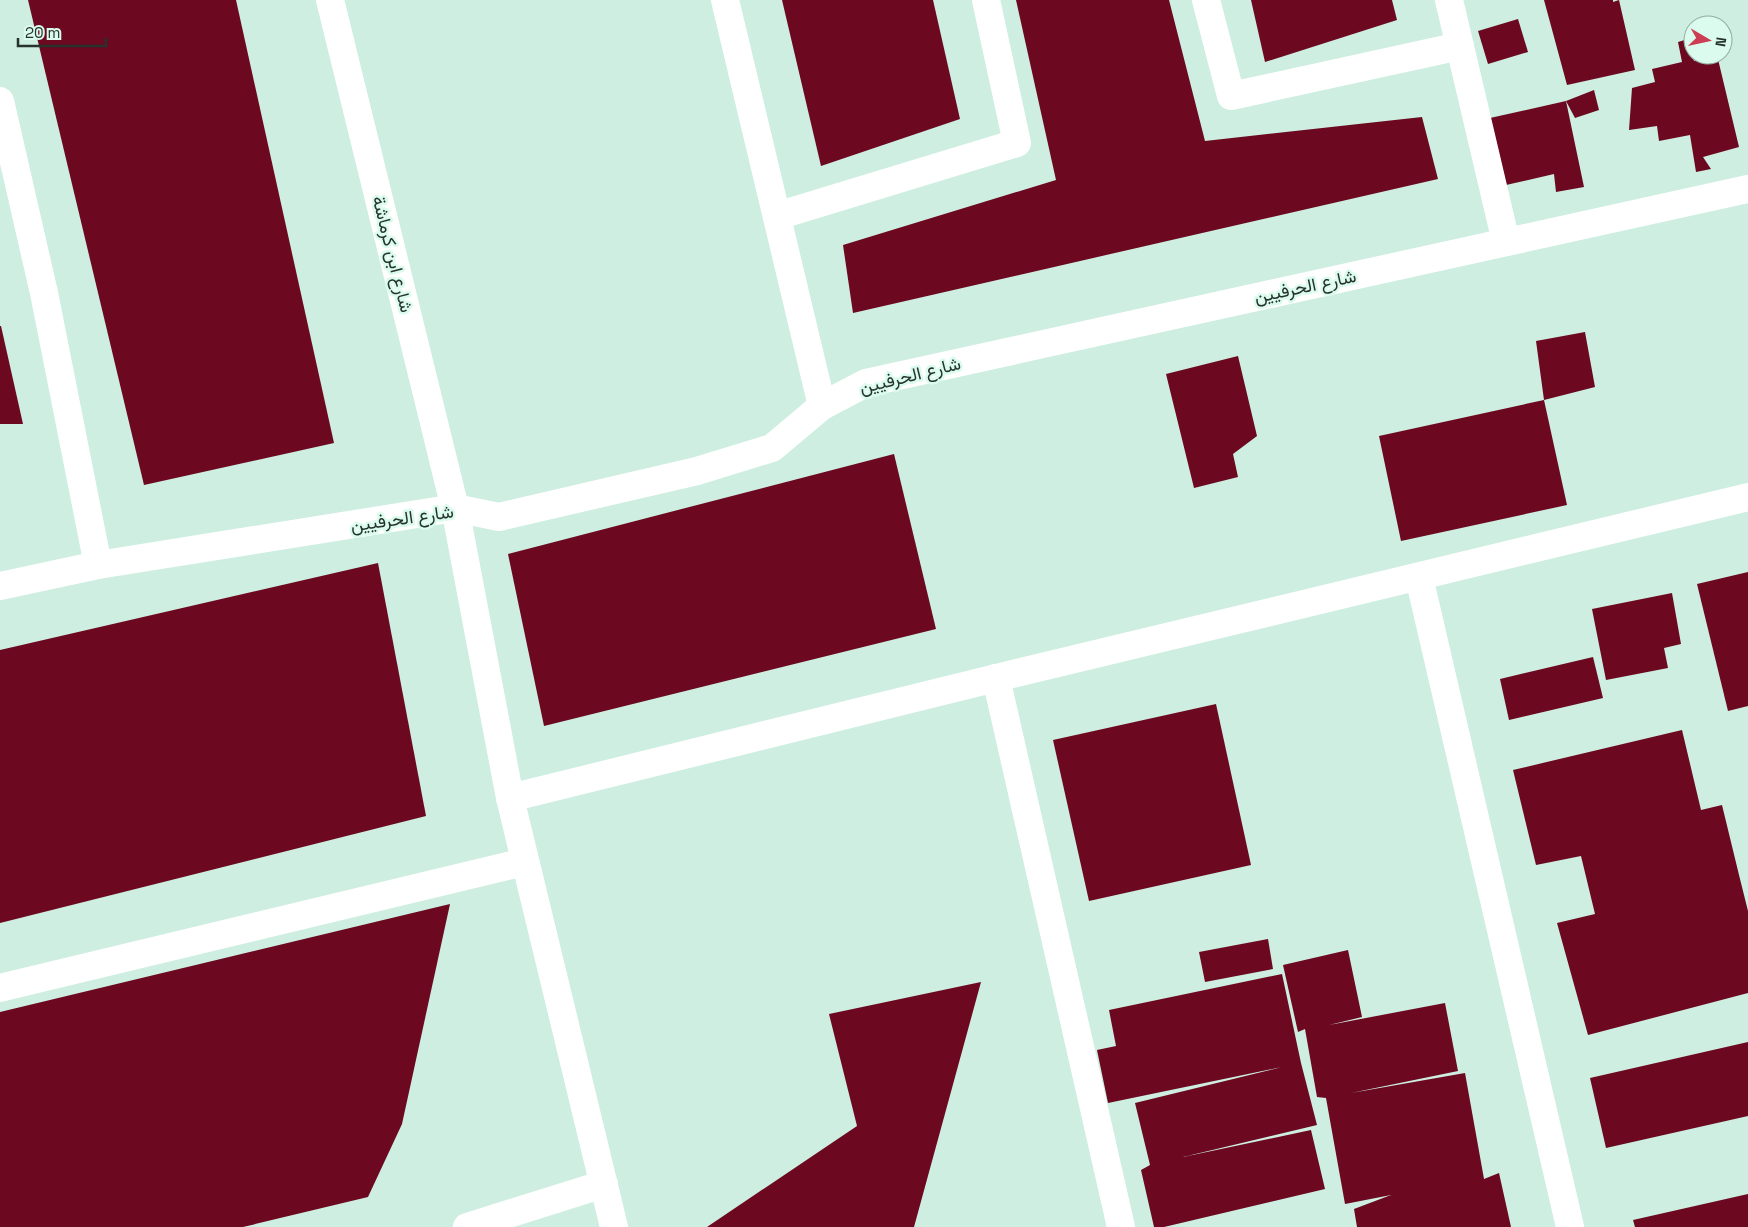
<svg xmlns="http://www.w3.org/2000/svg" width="1748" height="1227" font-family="'Space Grotesk',Vazirmatn,sans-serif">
	<rect width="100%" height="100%" fill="#cdeee0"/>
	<g fill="#6c0820">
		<polygon points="28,0 236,0 334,443 144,485"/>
		<polygon points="782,0 933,0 960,119 821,166"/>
		<polygon points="1016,0 1169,0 1205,141 1422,117 1438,179 853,313 843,245 1056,180"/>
		<polygon points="1251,0 1392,0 1397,20 1265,62"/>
		<polygon points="1544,0 1613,0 1613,2 1619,0 1635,70 1567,85"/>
		<polygon points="1518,19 1528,52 1488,64 1478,31"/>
		<polygon points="1688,39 1694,61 1717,55 1739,147 1703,157 1711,169 1696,172 1690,135 1659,141 1657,126 1629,130 1632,88 1655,82 1652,69 1682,62 1678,42"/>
		<polygon points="1594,90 1599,110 1575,118 1566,101"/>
		<polygon points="1566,101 1584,187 1556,192 1554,174 1506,185 1490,118"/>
		<polygon points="0,326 1,326 23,424 0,424"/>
		<polygon points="1585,332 1595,387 1544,400 1567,505 1401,541 1379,436 1544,400 1536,341"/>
		<polygon points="1238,356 1257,436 1233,454 1238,477 1194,488 1166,374"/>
		<polygon points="894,454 936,629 544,726 508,554"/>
		<polygon points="378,563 426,816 0,923 0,650"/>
		<polygon points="1748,572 1748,706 1728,711 1697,584"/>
		<polygon points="1672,593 1681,644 1664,648 1668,668 1606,680 1592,609"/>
		<polygon points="1593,657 1603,698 1509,720 1500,679"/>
		<polygon points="1216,704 1251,865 1089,901 1053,740"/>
		<polygon points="1682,730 1701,810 1722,805 1739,875 1748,911 1748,993 1588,1035 1557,923 1595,914 1581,856 1536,865 1513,770"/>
		<polygon points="450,904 402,1124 368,1197 243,1227 0,1227 0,1012"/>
		<polygon points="1268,939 1273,969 1205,982 1199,952"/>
		<polygon points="1348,950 1362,1017 1329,1025 1445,1003 1458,1071 1351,1093 1465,1073 1484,1179 1499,1173 1511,1227 1357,1227 1354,1209 1391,1195 1345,1204 1326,1098 1317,1097 1305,1029 1298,1032 1283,965"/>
		<polygon points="1282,974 1301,1063 1317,1125 1183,1157 1311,1130 1325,1189 1164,1227 1154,1227 1141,1170 1150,1165 1135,1103 1282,1067 1108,1103 1097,1050 1116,1046 1109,1010"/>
		<polygon points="981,982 914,1227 707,1227 857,1126 829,1014"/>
		<polygon points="1748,1042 1748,1116 1606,1148 1590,1078"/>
		<polygon points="1748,1194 1748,1227 1635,1227 1633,1220"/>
	</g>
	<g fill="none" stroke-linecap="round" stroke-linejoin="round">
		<g stroke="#fff" stroke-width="28">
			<polyline points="330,0 455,508 510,798 614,1227"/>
			<polyline points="725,0 822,406"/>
			<polyline points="1206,0 1231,96 1460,46"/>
			<polyline points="1449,0 1506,242"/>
			<polyline points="0,101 44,293 98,565"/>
			<polyline points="777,216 1017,143 986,0"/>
			<polyline points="1419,577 1570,1227"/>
			<polyline points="0,586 98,565 455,508 499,517 697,471 772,448 822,406 866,383 1748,189"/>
			<polyline points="996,678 1121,1227"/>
			<polyline points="510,798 996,678 1748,497"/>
			<polyline points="0,988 524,862"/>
			<polyline points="467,1227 604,1184"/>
		</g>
	</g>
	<g text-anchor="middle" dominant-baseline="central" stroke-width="5" stroke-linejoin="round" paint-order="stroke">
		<g font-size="18" fill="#26332d" stroke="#dafbed">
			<text transform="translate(393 254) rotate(76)">شارع ابن كرماشة</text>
			<text transform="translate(1305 286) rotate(-12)">شارع الحرفيين</text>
			<text transform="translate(910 375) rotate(-14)">شارع الحرفيين</text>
			<text transform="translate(402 518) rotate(-8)">شارع الحرفيين</text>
		</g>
	</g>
	<g transform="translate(1708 40) rotate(99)"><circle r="24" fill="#dafbed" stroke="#92aba0"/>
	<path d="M0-4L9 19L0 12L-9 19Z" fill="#cd3d53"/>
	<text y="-8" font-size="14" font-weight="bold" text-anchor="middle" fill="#26332d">N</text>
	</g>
	<path d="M18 38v8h88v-8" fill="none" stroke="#26332d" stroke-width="2.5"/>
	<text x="25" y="38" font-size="15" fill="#26332d" stroke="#dafbed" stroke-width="4" paint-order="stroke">20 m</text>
</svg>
